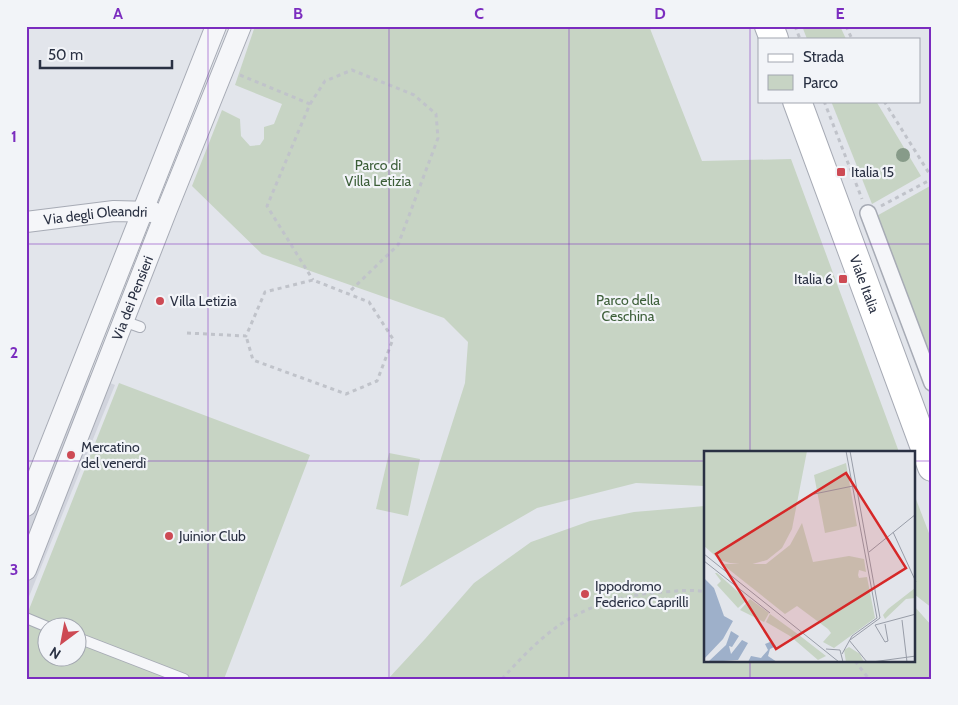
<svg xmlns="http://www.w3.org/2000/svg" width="958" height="705" font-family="Cabin,sans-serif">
	<rect width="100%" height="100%" fill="#e2e5eb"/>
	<polygon fill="#d1d4dd" points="88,374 115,385 26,604 26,525"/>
	<g fill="#c7d4c4" fill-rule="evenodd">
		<polygon points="255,26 649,26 702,161 791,159 899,452 706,452 705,486 636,483 537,508 400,587 465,383 468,342 444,318 262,254 192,186 222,110 240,119 241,136 250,146 260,145 264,139 264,127 274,124 282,104 235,85"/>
		<polygon points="802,26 840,26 846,39 807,39"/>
		<polygon points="831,101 876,101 921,176 872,204"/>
		<polygon points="930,186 932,189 932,353 927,355 873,218"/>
		<path d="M119,383L310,455L224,679H26V617ZM48,628H78V658H48Z"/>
		<polygon points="389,453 420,459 408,516 376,509"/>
		<polygon points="914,494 932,541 932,608 914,594"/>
		<polygon points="705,506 706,661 914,661 914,606 932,626 932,679 388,679 425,639 474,583 531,542 590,521 634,512"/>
	</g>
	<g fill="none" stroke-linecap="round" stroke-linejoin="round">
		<g stroke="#a7abb5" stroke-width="12">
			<g id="service">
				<polyline points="123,321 140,327"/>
				<polyline points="26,618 50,628"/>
				<polyline points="78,638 184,679"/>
			</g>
		</g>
		<g stroke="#a7abb5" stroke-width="18">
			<polyline id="pedestrian" points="868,213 932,383"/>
		</g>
		<g stroke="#a7abb5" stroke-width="22">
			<g id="minor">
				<path id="s1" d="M26,222L114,211L153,212"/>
				<polyline points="26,506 216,26"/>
				<path id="s2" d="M26,570L166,212L241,26"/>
			</g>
		</g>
		<g stroke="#a7abb5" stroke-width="30">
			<g id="secondary">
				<polyline points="769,26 774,39"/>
				<path id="s3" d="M797,101L932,467"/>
			</g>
		</g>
		<g stroke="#c0c3ca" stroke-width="3" stroke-dasharray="4 4" stroke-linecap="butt">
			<polyline points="795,26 800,39"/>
			<polyline points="846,26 852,39"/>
			<polyline points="240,75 310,104 267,206 313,280"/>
			<polyline points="824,101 862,199"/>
			<polyline points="884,101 932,178"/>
			<polyline points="310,104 325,81 352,70 414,95 436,114 438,138 398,245 347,294"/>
			<polyline points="881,206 932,179"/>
			<polyline points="187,333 246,336 265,292 313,280 369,302 393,339 377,381 346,394 253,360 246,336"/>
			<polyline points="855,661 869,679"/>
			<path d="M502,679C519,660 537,641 558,626C588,605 627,594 663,592C678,591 691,589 706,592"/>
		</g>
		<use href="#service" stroke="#f5f6f9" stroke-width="10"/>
		<use href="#pedestrian" stroke="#f5f6f9" stroke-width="15"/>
		<use href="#minor" stroke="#f5f6f9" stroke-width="20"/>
		<use href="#secondary" stroke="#fff" stroke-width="28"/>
	</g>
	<circle fill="#879b89" cx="903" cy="155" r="7"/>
	<path fill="none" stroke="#7b2cbf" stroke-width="1" stroke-opacity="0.55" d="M208,26V679M389,26V679M569,26V679M750,26V452M26,244H932M26,461H706M914,461H932M750,661V679"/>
	<g fill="#cd4a54" stroke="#f2f4f8" stroke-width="2">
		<rect x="836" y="167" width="10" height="10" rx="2.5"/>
		<rect x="838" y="274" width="10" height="10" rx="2.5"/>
		<circle cx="160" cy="301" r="5"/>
		<circle cx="71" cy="455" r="5"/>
		<circle cx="169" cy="536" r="5"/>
		<circle cx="585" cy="594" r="5"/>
	</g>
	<g text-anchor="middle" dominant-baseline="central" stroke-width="4.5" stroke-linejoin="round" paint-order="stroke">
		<g font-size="14" fill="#3c5e38" stroke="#f2f4f8">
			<text x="378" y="165">Parco di<tspan x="378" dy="16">Villa Letizia</tspan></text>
			<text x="628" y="300">Parco della<tspan x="628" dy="16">Ceschina</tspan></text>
		</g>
		<g font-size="14" fill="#2a3143" stroke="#f2f4f8" text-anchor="start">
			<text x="851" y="172">Italia 15</text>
			<text x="833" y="279" text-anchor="end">Italia 6</text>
			<text x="170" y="301">Villa Letizia</text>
			<text x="81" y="447">Mercatino<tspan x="81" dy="16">del venerdì</tspan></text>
			<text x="179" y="536">Juinior Club</text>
			<text x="595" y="586">Ippodromo<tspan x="595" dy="16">Federico Caprilli</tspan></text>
		</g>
		<g font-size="14" fill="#2a3143" stroke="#f2f4f8">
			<text stroke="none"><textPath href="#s1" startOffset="70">Via degli Oleandri</textPath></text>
			<text stroke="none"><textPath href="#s3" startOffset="195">Viale Italia</textPath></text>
			<text stroke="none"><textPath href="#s2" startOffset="292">Via dei Pensieri</textPath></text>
		</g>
	</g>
	<g transform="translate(704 451)">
		<rect width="211" height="211" fill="#e2e5eb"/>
		<path d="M0,0H103L88,78L78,97L63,109L45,114L26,112L16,109L0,95ZM142,12L153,75L121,82L110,24ZM98,72L109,111L145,105L160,108L162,121L155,119L154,124L155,127L163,126L171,167L130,197L119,191L127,182L124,178L93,155L81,163L18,113H62L86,94ZM11,122H13L43,149L34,157L13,134L17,130ZM211,137V147L202,148L181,168L179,164L184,158ZM46,148L65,162L60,171L36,159ZM66,163L95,184L122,205L114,209L86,185L62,171ZM145,196L156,203L160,211H142L140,199Z" fill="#c7d4c4"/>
		<path d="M0,127L10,137L20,165L29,170L19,188L0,208ZM27,180L35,185L28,196L25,195L27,203L38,189L44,192L34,209L4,211L22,194ZM66,191L72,195L66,198L64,205L73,211H44L47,205L57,207L64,199L61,193Z" fill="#9eb0ca"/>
		<path fill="none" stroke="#989da8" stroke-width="1" d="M110,43L149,35M189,81L212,131M165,101L212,63M0,103L135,211M0,110L66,162M198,169L203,211M181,173L184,190L181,191L171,174L212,163M145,189L163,211M146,189L176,167L146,0M122,198L136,199L139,211M138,203L148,185L173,167L142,0M168,211L212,205"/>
		<path fill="#d62828" fill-opacity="0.15" stroke="#d62828" stroke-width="2.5" d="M142,22L202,117L72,198L12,103Z"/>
		<rect width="211" height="211" fill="none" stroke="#2a3143" stroke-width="2.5"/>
	</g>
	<rect width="958" height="705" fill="none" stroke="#f2f4f8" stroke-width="55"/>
	<rect x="758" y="38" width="162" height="65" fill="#f2f4f8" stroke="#a2a6b0"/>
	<rect x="768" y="54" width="25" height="8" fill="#ffffff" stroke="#a2a6b0"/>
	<text x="803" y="62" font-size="15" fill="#2a3143">Strada</text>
	<rect x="768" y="75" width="25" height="15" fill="#c7d4c4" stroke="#a2a6b0"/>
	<text x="803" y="88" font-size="15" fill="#2a3143">Parco</text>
	<g transform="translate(62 642) rotate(212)"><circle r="24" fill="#f2f4f8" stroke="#a2a6b0"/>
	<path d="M0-4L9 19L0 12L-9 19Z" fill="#cd4a54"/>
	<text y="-8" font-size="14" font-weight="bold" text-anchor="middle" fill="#2a3143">N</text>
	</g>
	<path d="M40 60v8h132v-8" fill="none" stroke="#2a3143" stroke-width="2.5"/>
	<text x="48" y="60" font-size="15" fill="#2a3143" stroke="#f2f4f8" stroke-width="4" paint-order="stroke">50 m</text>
	<rect x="28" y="28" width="902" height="650" fill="none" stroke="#7b2cbf" stroke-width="2"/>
	<g font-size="16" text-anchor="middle" font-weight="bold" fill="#7b2cbf">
		<text x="118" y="19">A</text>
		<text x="298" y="19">B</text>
		<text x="479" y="19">C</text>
		<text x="660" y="19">D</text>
		<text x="840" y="19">E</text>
		<text x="14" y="142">1</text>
		<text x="14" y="358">2</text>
		<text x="14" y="575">3</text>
	</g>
</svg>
